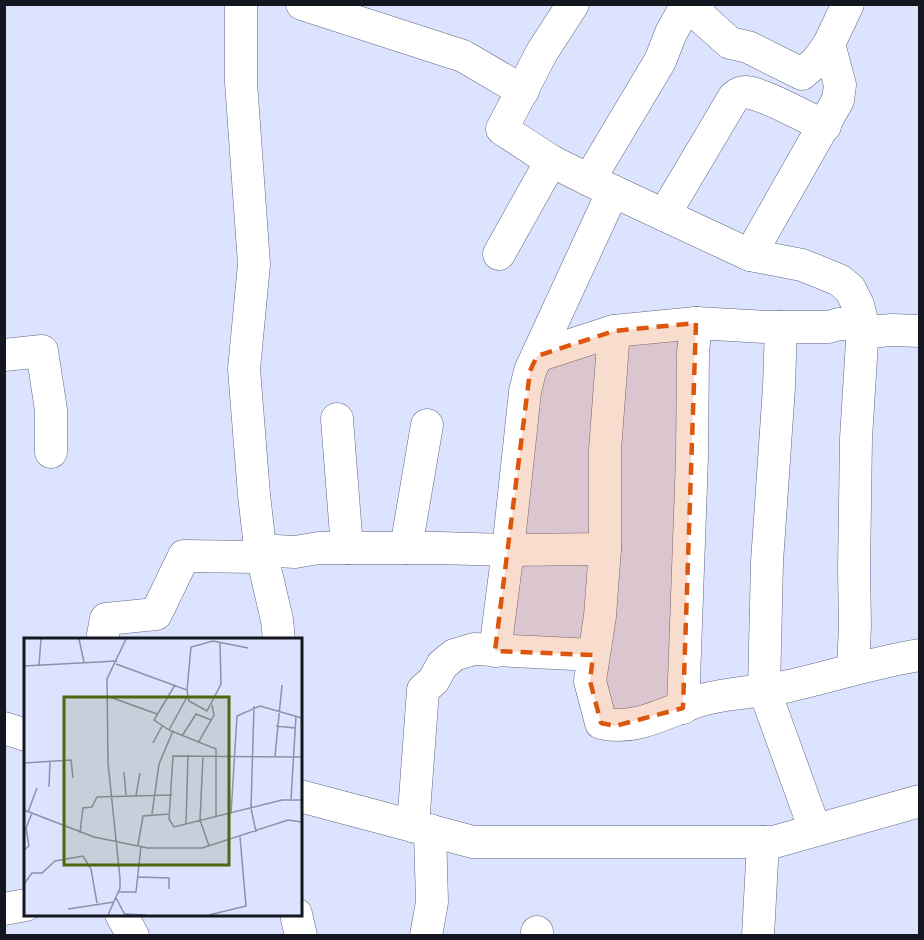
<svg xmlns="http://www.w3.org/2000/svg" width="924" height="940" font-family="'Source Serif 4',serif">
	<rect width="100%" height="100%" fill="#dbe3ff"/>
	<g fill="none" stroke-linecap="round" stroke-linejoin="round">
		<g stroke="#60677f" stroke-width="33">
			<g id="minor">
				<polyline points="241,4 241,82 254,264 244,369 254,495 260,547 277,620 279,640"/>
				<polyline points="302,4 463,56 523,91"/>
				<polyline points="573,4 542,52 502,129 551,161 589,180 660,61 671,33 687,4"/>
				<polyline points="695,4 702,18 730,43 748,47 802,74 817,61 829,44 848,4"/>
				<polyline points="589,180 750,255 802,265 839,280 850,289 858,305 863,325 856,439 854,570 855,625 853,669"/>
				<path d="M664,215L734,97C738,93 741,92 746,92C765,94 806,118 825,126"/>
				<polyline points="499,254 551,161"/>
				<polyline points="750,255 838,100 840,85 829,44"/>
				<polyline points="781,327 779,387 767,562 764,689 815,830"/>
				<path d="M920,331L892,330L867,332L863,325L839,324L829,327H766L696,323L614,331L605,450V549L600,616L590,681L601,723C636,732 669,710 702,700C730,692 761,692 789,686C833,676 875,662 920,655"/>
				<polyline points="4,355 42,351 51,410 51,452"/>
				<polyline points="537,356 614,331"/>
				<polyline points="337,419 347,548"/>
				<polyline points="406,548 427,425"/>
				<polyline points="102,640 106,619 156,614 184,556 262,557 276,551 295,552 319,548 438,548 508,550 605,549"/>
				<polyline points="495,651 508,550 525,392 530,371 613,191"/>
				<polyline points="683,708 692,457 693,353 696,323"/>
				<polyline points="4,728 26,735"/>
				<polyline points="300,796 473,842 774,842 920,801"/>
				<polyline points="413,826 423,690 434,680 442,665 454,655 474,649 593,655"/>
				<polyline points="4,909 26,905"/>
				<polyline points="121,914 133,936"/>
				<polyline points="296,914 301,936"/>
				<polyline points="537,932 537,936"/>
				<polyline points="426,936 432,902 430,830"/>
				<polyline points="758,936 763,842"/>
			</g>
		</g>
		<use href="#minor" stroke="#fff" stroke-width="32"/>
	</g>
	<path fill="#dd560d" fill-opacity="0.2" stroke="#dd560d" stroke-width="4.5" stroke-dasharray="12 8" stroke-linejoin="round" d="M696,323L683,708L615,726L601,723L590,681L593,655L495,651L530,371L537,356L614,331Z"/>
	<g transform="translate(24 638)">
		<rect width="278" height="278" fill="#dbe3ff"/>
		<path fill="none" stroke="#8b91a6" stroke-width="1.5" d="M55,1L60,24M92,26L163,52L165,63L183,73L197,46L196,5M15,27L17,1M0,28L93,23M151,47L130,82L145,92L163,59M163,52L167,9L189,3L224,10M83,58L133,76M230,68L227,170L232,194M252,88L271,90M145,92L192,111V179M158,98L172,76L187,82M129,105L138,88M174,105L190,77L188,67M179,118L176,182L185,208M251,118L258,47M278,119L149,118L145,181L150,189L258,162H278M0,125L47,122L49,140M100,134L102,157M25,149L26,124M112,157L116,135M267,161L272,78M0,172L70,199L124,210H178L264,182L278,184M4,174L13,150M128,176L135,126L149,93M207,176L213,78L236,68L278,80M162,186L164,117M56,195L59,170L68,169L73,159L148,157M114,207L119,178L146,176M0,212L5,208L2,190L8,175M113,239L145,240V251M0,246L8,235H18L31,223L59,218L67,231L73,265M94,254H112L117,208M92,260L101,277M44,271L90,264M101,276L122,277M84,277L96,250V240L84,125L83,41L102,1M185,277L222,268L216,199"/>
		<path fill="#526510" fill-opacity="0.15" stroke="#526510" stroke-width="3" d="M40,59H205V227H40Z"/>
		<rect width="278" height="278" fill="none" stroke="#141620" stroke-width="3"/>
	</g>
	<rect width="924" height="940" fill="none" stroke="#141620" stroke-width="12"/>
</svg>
